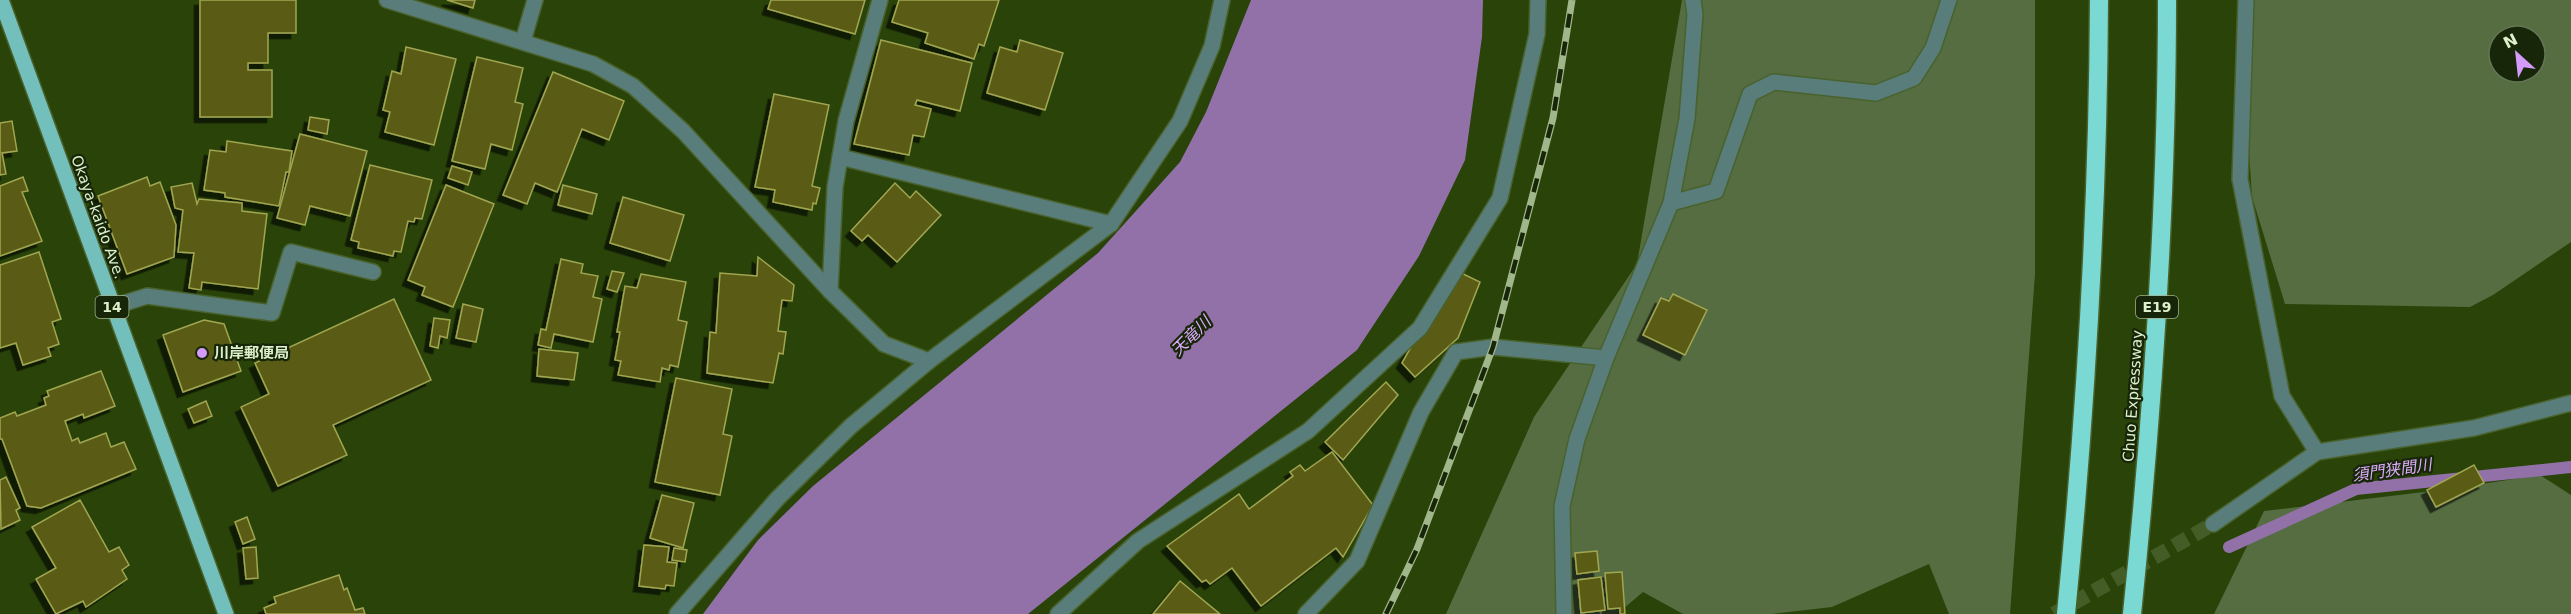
<svg xmlns="http://www.w3.org/2000/svg" width="2571" height="614" font-family="'DejaVu Sans','Noto Sans JP',sans-serif">
	<defs>
		<filter id="shadow"><feDropShadow dx="-5.5" dy="5.5" stdDeviation="0" flood-color="#0009"/></filter>
	</defs>
	<rect width="100%" height="100%" fill="#294309"/>
	<g fill="#556d41" fill-rule="evenodd">
		<polygon points="1682,0 2035,0 2035,274 2010,614 1949,614 1929,564 1832,607 1772,614 1683,614 1643,592 1617,614 1446,614 1534,417 1637,264"/>
		<path d="M2239,0H2571V242L2493,295L2470,307L2285,304L2252,197ZM2499,36H2535V72H2499Z"/>
		<polygon points="2540,475 2571,495 2571,614 2214,614 2264,511 2449,489"/>
	</g>
	<polygon fill="#9271a8" points="1251,0 1483,0 1482,37 1465,160 1419,256 1357,350 1028,614 703,614 758,540 813,486 1098,253 1180,162 1206,112"/>
	<g fill="none" stroke-linecap="round" stroke-linejoin="round">
		<polyline stroke="#9271a8" stroke-width="12" points="2229,547 2356,489 2571,467"/>
	</g>
	<g fill="#5a5c17" stroke="#a1a651" stroke-width="1.5" filter="url(#shadow)">
		<polygon points="200,0 296,0 296,33 268,33 268,63 248,63 248,70 272,70 272,117 200,117"/>
		<polygon points="447,0 475,0 473,8"/>
		<polygon points="771,0 865,0 855,34 768,9"/>
		<polygon points="899,0 999,0 984,46 979,44 974,59 925,43 928,33 892,22"/>
		<polygon points="881,40 972,63 960,111 917,100 915,105 931,109 924,137 913,135 909,155 854,144"/>
		<polygon points="1020,40 1063,53 1045,110 987,93 1000,47 1017,52"/>
		<polygon points="406,47 456,59 434,145 385,132 390,112 383,110 392,71 401,74"/>
		<polygon points="477,57 523,68 515,102 523,104 512,150 491,144 485,169 452,161"/>
		<polygon points="553,72 624,101 609,140 582,129 557,192 535,183 527,204 503,195"/>
		<polygon points="774,94 829,105 812,186 820,188 816,204 813,203 812,210 773,202 775,190 755,187"/>
		<polygon points="310,117 329,120 327,134 308,130"/>
		<polygon points="12,121 17,151 2,153 6,174 0,175 0,123"/>
		<polygon points="300,134 367,151 350,216 310,206 305,225 277,218"/>
		<polygon points="227,141 292,151 289,172 286,172 279,206 225,197 225,193 204,190 210,150 226,152"/>
		<polygon points="370,165 432,180 422,219 415,218 414,222 408,221 401,252 394,251 393,256 358,248 359,242 351,240"/>
		<polygon points="452,166 472,172 468,185 448,178"/>
		<polygon points="23,177 28,191 22,192 42,241 0,256 0,186"/>
		<polygon points="147,177 150,186 160,182 176,225 174,257 127,274 98,196"/>
		<polygon points="192,183 197,204 199,199 242,203 242,211 267,214 258,289 202,282 201,290 189,288 194,253 178,252 183,210 175,208 171,187"/>
		<polygon points="895,183 910,198 916,191 941,215 897,262 868,235 862,241 851,231"/>
		<polygon points="446,185 494,204 453,307 422,295 425,287 408,280"/>
		<polygon points="563,185 597,194 592,214 558,205"/>
		<polygon points="623,197 684,215 670,261 610,243"/>
		<polygon points="39,252 61,319 52,322 59,344 48,348 51,356 23,365 16,343 0,348 0,265"/>
		<polygon points="758,257 794,285 792,301 782,300 778,331 786,332 783,354 779,353 773,383 707,373 710,332 716,333 720,273 757,276"/>
		<polygon points="561,259 583,264 581,273 598,276 593,297 602,299 593,342 554,334 551,348 538,345 541,329 546,330"/>
		<polygon points="1455,270 1480,282 1458,338 1415,377 1402,363"/>
		<polygon points="612,271 624,273 617,292 607,289"/>
		<polygon points="641,274 686,282 678,320 687,322 678,367 670,365 669,370 662,368 660,382 618,375 621,361 615,360 620,332 617,332 625,286 637,288"/>
		<polygon points="1673,294 1707,310 1685,355 1643,335 1661,298 1669,301"/>
		<polygon points="394,299 431,380 333,425 347,455 278,486 241,407 269,394 255,363"/>
		<polygon points="463,304 483,309 476,342 456,338"/>
		<polygon points="434,318 450,320 447,338 440,336 438,348 430,346"/>
		<polygon points="204,320 224,324 241,371 183,392 163,335"/>
		<polygon points="539,349 578,353 574,380 537,376"/>
		<polygon points="101,371 115,406 84,418 83,414 65,421 72,441 78,438 80,443 106,433 111,447 124,442 136,469 41,508 27,506 2,439 0,439 0,418 15,412 17,416 46,405 44,398 49,396 47,391"/>
		<polygon points="676,378 732,389 723,434 732,436 720,495 655,482"/>
		<polygon points="1386,382 1398,395 1343,460 1325,442"/>
		<polygon points="206,401 212,416 194,423 188,409"/>
		<polygon points="1332,452 1373,505 1343,557 1336,548 1261,606 1232,568 1210,584 1206,580 1202,582 1167,546 1239,494 1249,509 1293,476 1290,472 1300,465 1305,471"/>
		<polygon points="2474,465 2484,483 2436,507 2427,490"/>
		<polygon points="6,477 20,508 16,510 20,520 1,529 0,480"/>
		<polygon points="662,495 694,503 683,548 650,538"/>
		<polygon points="80,500 109,552 119,547 129,565 122,570 127,579 86,607 83,601 56,614 36,579 56,568 32,527"/>
		<polygon points="247,517 255,539 243,544 235,522"/>
		<polygon points="644,545 669,547 667,562 677,563 674,586 666,585 665,589 639,586"/>
		<polygon points="256,547 258,578 246,579 243,548"/>
		<polygon points="674,548 687,550 685,562 672,560"/>
		<polygon points="1597,551 1599,571 1577,574 1575,553"/>
		<polygon points="1622,572 1625,614 1620,614 1620,608 1608,609 1605,573"/>
		<polygon points="339,575 344,590 347,588 355,610 363,608 365,614 266,614 264,608 276,603 274,597"/>
		<polygon points="1601,577 1605,610 1581,613 1578,580"/>
		<polygon points="1180,581 1220,614 1153,614"/>
	</g>
	<g fill="none" stroke-linecap="round" stroke-linejoin="round">
		<polyline stroke="#445d26" stroke-width="15" stroke-dasharray="15 8" stroke-linecap="butt" points="2054,614 2213,524"/>
		<g stroke="#49622c" stroke-width="18">
			<g id="minor">
				<polyline points="387,0 593,64 633,86 683,131 830,291 884,344 929,361 1111,224 1180,121 1212,46 1222,0"/>
				<polyline points="2246,0 2240,179 2282,396 2317,452"/>
				<polyline points="523,41 535,0"/>
				<polyline points="840,157 1111,224"/>
				<polyline points="1671,203 1716,191 1750,94 1774,82 1876,93 1914,78 1933,48 1949,0"/>
				<polyline points="830,291 835,187 846,121 880,0"/>
				<polyline points="112,307 147,296 272,313 291,252 373,272"/>
				<polyline points="2213,524 2317,452 2474,428 2571,403"/>
				<polyline points="677,614 777,499 851,426 929,361"/>
				<polyline points="1058,614 1138,541 1308,431 1420,328 1500,198 1537,34 1538,0"/>
				<polyline points="1306,614 1357,561 1421,412 1456,352 1493,347 1606,358"/>
				<polyline points="1564,614 1562,506 1577,439 1606,358 1671,203 1687,119 1695,14 1693,0"/>
			</g>
		</g>
		<g stroke="#49622c" stroke-width="18">
			<polyline id="major" points="1,0 226,614"/>
		</g>
		<g stroke="#49622c" stroke-width="21">
			<g id="highway">
				<path d="M2066,614C2086,410 2098,205 2099,0"/>
				<path d="M2132,614C2153,410 2167,205 2167,0"/>
			</g>
		</g>
		<use href="#minor" stroke="#597d7b" stroke-width="15"/>
		<use href="#major" stroke="#72bfbb" stroke-width="15"/>
		<use href="#highway" stroke="#7bd9d4" stroke-width="18"/>
		<g stroke="#a1b78b" stroke-width="7">
			<polyline id="rail" points="1386,614 1417,549 1493,347 1553,118 1572,0"/>
		</g>
		<use href="#rail" stroke="#172608" stroke-width="4.5" stroke-dasharray="14" stroke-linecap="butt"/>
	</g>
	<circle fill="#d59bfa" stroke="#172608" stroke-width="2" cx="202" cy="353" r="6"/>
	<g text-anchor="middle" dominant-baseline="central" stroke-width="4.5" stroke-linejoin="round" paint-order="stroke">
		<g fill="#172608" stroke="#a0b390" stroke-width="1.5">
			<rect x="95.5" y="296" width="33" height="22" rx="4.5"/>
			<rect x="2136" y="296" width="42" height="22" rx="4.5"/>
		</g>
		<g font-size="14" font-weight="bold" fill="#dbf0cb">
			<text x="112" y="307">14</text>
			<text x="2157" y="307">E19</text>
		</g>
		<g font-size="15" fill="#dbf0cb" stroke="#172608">
			<text transform="translate(98 217) rotate(70)">Okaya-kaido Ave.</text>
			<text transform="translate(2133 396) rotate(-86)">Chuo Expressway</text>
		</g>
		<g font-size="15" font-weight="bold" fill="#dbf0cb" stroke="#172608" text-anchor="start">
			<text x="214" y="353">川岸郵便局</text>
		</g>
		<g font-size="16" font-style="italic" fill="#dcacfb" stroke="#172608">
			<text transform="translate(1191 336) rotate(-45)">天竜川</text>
			<text transform="translate(2392 470) rotate(-8)">須門狭間川</text>
		</g>
	</g>
	<g transform="translate(2517 54) rotate(333)"><circle r="28" fill="#172608" stroke="#657756" stroke-width="1.5"/>
	<path d="M0-4.5L10 22L0 15L-10 22Z" fill="#d59bfa"/>
	<text y="-9" font-size="16" font-weight="bold" text-anchor="middle" fill="#dbf0cb">N</text>
	</g>
</svg>
